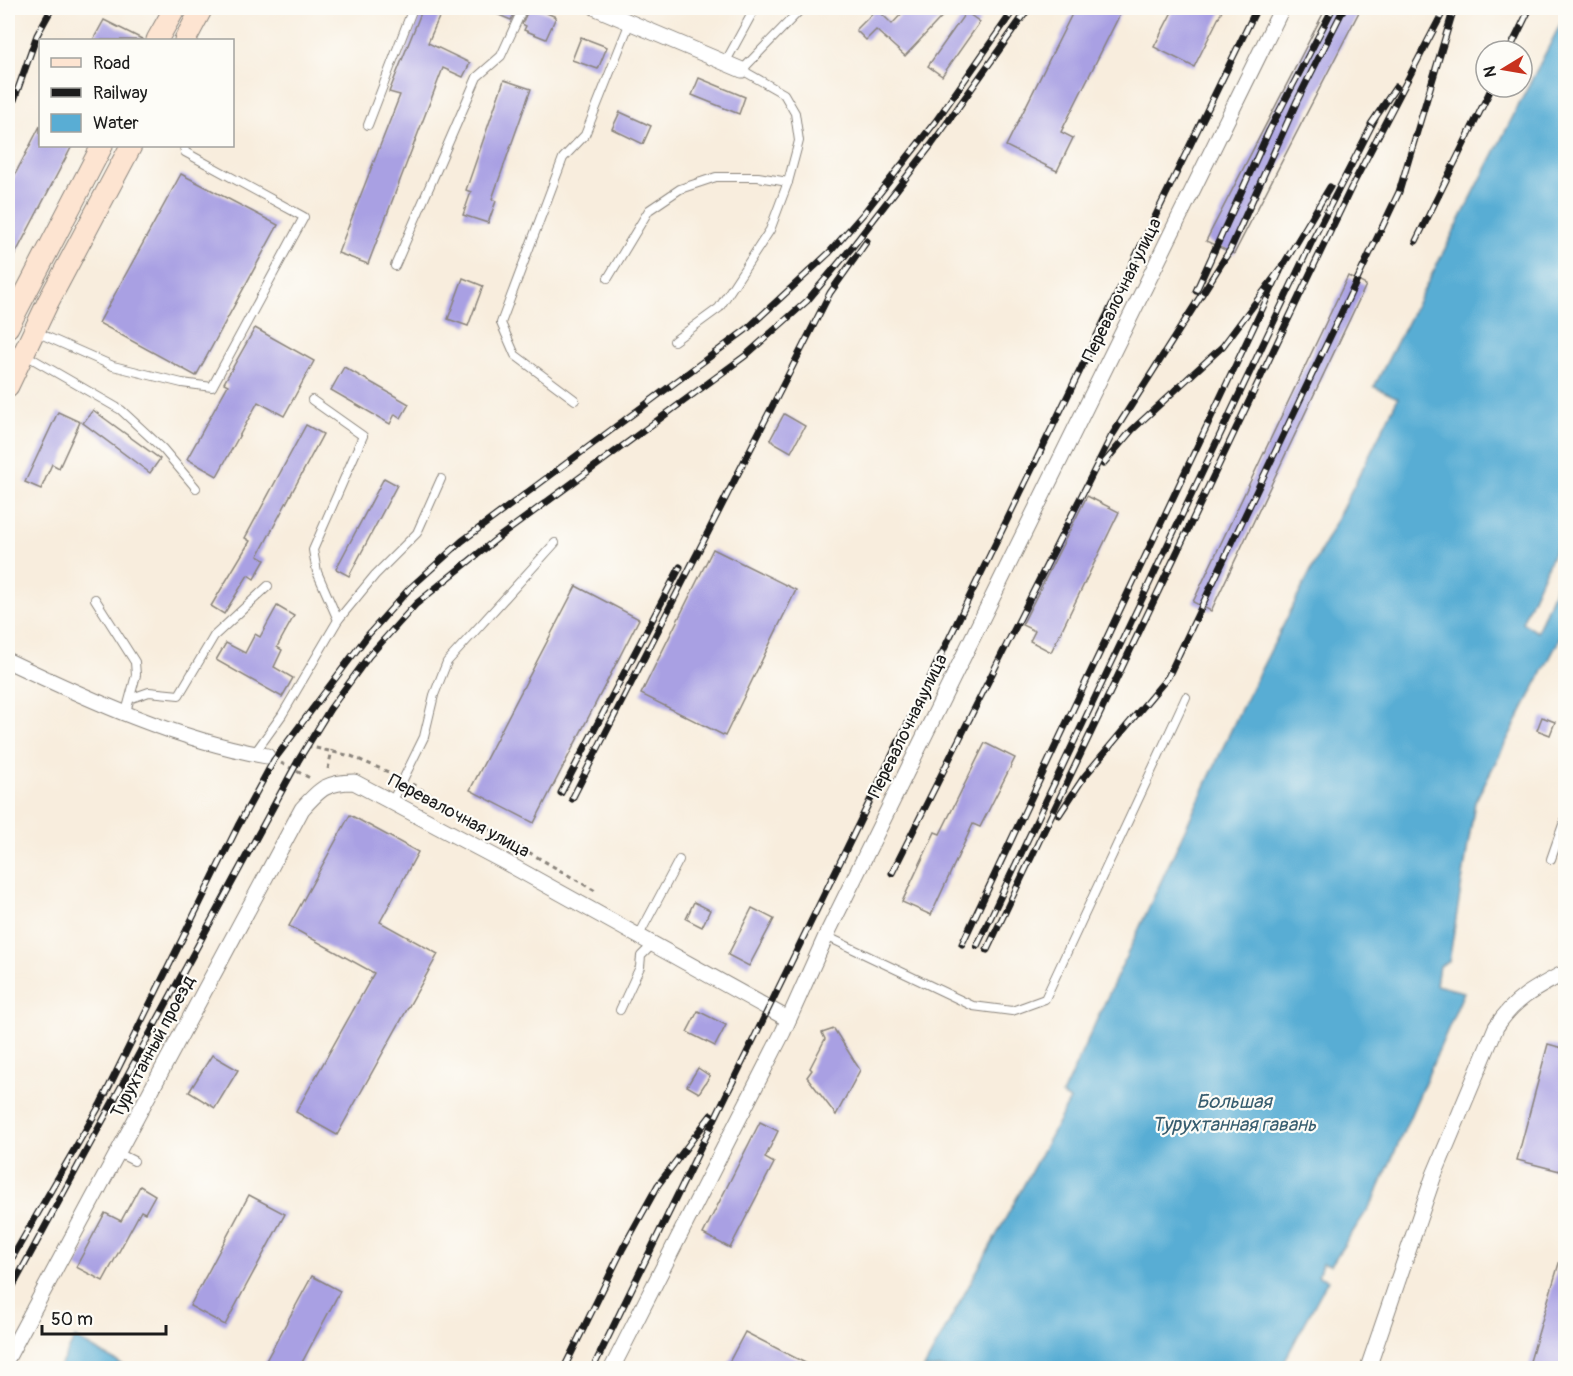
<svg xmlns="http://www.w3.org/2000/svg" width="1573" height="1376" font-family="Pangolin,sans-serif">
	<rect width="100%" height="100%" fill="#fdfcf7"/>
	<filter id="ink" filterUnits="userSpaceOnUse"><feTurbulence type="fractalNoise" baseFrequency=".0167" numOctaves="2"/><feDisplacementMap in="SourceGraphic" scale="12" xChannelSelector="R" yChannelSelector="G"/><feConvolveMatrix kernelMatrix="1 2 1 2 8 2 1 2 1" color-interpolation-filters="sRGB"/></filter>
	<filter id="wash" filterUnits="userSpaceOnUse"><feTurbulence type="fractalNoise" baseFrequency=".008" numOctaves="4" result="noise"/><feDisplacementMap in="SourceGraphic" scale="24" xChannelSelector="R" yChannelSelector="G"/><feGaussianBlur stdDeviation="1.35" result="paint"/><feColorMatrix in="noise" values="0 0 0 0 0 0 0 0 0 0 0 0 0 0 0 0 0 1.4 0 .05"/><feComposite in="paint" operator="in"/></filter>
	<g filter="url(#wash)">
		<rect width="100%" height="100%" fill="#f8eddd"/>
		<g fill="#59add4" stroke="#3a6478" stroke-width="1.5">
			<polygon points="1565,15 1565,527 1522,622 1537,632 1565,564 1565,623 1557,644 1475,802 1449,962 1439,966 1436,985 1464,992 1374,1200 1331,1265 1322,1263 1318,1276 1328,1280 1285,1360 1283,1368 924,1368 1070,1100 1062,1095 1238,715 1398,398 1374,387"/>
			<polygon points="75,1338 128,1368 59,1368"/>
		</g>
		<g id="blocks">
			<g fill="#a9a0e3">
				<polygon points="423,8 443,8 428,43 470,63 463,77 443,68 368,264 338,253 400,95 389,92"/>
				<polygon points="482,8 517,8 511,20"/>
				<polygon points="529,8 535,8 556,17 546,39 524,30 526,26 522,24"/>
				<polygon points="907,8 950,8 905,56 876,30 866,40 856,30 877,9 892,24"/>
				<polygon points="1075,8 1123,8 1061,132 1073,138 1057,171 1006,146"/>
				<polygon points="1174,8 1215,8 1222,11 1194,67 1154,47"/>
				<polygon points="1326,8 1361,8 1234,254 1206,241"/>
				<polygon points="966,12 980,22 942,76 928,66"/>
				<polygon points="104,20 144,40 93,40"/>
				<polygon points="581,37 607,47 598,69 572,60"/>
				<polygon points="699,78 745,97 739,114 692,95"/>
				<polygon points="504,80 531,89 492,199 496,201 488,223 463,215 471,192 466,190"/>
				<polygon points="620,112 651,126 643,144 612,129"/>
				<polygon points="40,126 40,146 72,146 8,268 8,188"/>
				<polygon points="181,174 278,225 196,376 99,323"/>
				<polygon points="1348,276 1366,285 1211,611 1193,602"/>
				<polygon points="463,278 483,286 468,326 448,319"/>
				<polygon points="255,328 314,361 284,416 258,402 217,476 187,459 228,385 224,383"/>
				<polygon points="344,367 409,404 401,418 395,414 390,424 331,390"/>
				<polygon points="93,410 160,459 150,473 83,423"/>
				<polygon points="58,412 80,422 59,468 52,464 41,489 25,482"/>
				<polygon points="784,414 805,426 791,452 770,440"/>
				<polygon points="306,425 323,434 258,556 265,560 254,579 248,575 224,614 211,606 250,541 245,538"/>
				<polygon points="384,478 397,485 349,576 336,569"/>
				<polygon points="1087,496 1119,512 1051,652 1030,641 1035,631 1022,625"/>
				<polygon points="713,549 796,590 725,736 641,694"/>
				<polygon points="576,586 639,619 534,823 470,790"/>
				<polygon points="277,606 294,616 277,647 282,650 274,667 293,678 282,697 216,660 226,643 245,653 255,634 260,637"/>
				<polygon points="1542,717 1555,722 1550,735 1537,730"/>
				<polygon points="985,743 1015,758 980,827 973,824 931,915 902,902 935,832 940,834"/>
				<polygon points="350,815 418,852 380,922 438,954 337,1135 296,1112 374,973 289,926"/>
				<polygon points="694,902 710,910 702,927 686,919"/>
				<polygon points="752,908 774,919 749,966 728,955"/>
				<polygon points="698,1011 726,1025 715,1046 687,1032"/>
				<polygon points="834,1029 860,1070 836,1115 807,1077 812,1070 810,1068 825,1039 822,1033"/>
				<polygon points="1548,1044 1566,1049 1566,1164 1562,1163 1560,1171 1517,1160"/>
				<polygon points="212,1055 238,1070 215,1108 189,1092"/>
				<polygon points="698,1068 710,1076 699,1093 687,1086"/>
				<polygon points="760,1122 778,1131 765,1158 774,1163 730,1248 703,1234"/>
				<polygon points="140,1186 155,1195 145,1213 141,1211 103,1281 76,1267 105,1213 121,1221"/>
				<polygon points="249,1195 285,1214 225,1325 190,1306"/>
				<polygon points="1562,1253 1566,1253 1566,1368 1528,1368"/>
				<polygon points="312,1276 340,1291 299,1368 262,1368"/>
				<polygon points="745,1332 815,1368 726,1368"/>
			</g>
		</g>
	</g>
	<g filter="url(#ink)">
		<use href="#blocks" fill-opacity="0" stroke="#8a847c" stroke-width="1.5"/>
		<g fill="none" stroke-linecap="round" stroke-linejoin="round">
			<g stroke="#8a847c" stroke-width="10">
				<g id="lane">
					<polyline points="725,63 755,8"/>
					<polyline points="368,125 413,8"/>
					<polyline points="395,266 477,77 501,56 523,8"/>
					<polyline points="608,278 649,210 680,189 716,177 758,177 788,182"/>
					<polyline points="36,332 113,366 182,383 212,387 304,217 185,152 184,146"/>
					<polyline points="674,341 719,308 770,230 788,182 799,141 795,113 784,94 742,70 802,8"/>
					<polyline points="24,354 121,410 163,449 196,488"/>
					<polyline points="312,400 363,436 313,550 317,572 338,620"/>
					<polyline points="575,400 515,355 501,323 563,158 585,135 630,22"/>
					<polyline points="95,599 135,662 136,675 126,712"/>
					<polyline points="132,698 149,692 179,695 214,636 268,586"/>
					<polyline points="254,754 282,715 338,620 375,575 417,533 441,479"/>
					<polyline points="392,802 424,737 434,695 447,662 555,543"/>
					<polyline points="1551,859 1566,816"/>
					<polyline points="826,936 973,1006 1012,1011 1045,999 1186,697"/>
					<polyline points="638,937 679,860"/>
					<polyline points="620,1010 640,967 641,956 652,945"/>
					<polyline points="118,1153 134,1161"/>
				</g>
			</g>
			<g stroke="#8a847c" stroke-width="17">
				<g id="street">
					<polyline points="596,8 742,70"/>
					<path d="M8,661C90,700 177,740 267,756"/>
					<path d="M8,1357L302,809C320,789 326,782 354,782L503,861L788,1019"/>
					<polyline points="612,1368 783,1032 826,936 1282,8"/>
					<path d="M1368,1368L1434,1175L1496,1027C1515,998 1536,988 1566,972"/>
				</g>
			</g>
			<g stroke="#8a847c" stroke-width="23">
				<g id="secondary">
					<polyline points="157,40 175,8"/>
					<polyline points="185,40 202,8"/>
					<polyline points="8,327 102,146"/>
					<polyline points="8,386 48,302 131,146"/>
				</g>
			</g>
			<g stroke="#8a847c" stroke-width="3" stroke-dasharray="4.5 4.5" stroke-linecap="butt">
				<polyline points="307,746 351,756 393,774"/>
				<polyline points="281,763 310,778"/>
				<polyline points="328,769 332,750"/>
				<polyline points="412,784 597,892"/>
			</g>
			<use href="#lane" stroke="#fff" stroke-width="8"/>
			<use href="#street" stroke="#fff" stroke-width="15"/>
			<use href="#secondary" stroke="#fde4d1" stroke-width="21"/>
			<g stroke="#1c1c1c" stroke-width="7">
				<g id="rail">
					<polyline points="1509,51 1530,8"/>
					<polyline points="8,117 37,35 52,8"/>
					<polyline points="1371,124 1396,87"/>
					<polyline points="1416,241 1492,87"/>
					<polyline points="1196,291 1269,131 1333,8"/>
					<polyline points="1103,464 1132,430 1223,346 1282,267 1330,187"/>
					<polyline points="561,793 680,567"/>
					<polyline points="572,799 830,293 867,241"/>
					<polyline points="1059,815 1084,777 1168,677 1399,192 1454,8"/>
					<polyline points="892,873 1111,437 1230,250 1297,101 1344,8"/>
					<polyline points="962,944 1282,267"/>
					<polyline points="977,946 1314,237 1375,119"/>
					<polyline points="987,950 1351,188 1445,8"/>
					<polyline points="8,1265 100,1105 238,826 274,760 368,635 409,589 462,541 747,329 829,253 864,213 936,121 1015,8"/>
					<polyline points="8,1295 298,761 330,709 369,656 416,604 499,537 745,356 807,301 853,246 932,144 1029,8"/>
					<polyline points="564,1368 623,1248 658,1185 711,1115"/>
					<polyline points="593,1368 1257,8"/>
				</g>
			</g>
			<use href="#rail" stroke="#fdfcf7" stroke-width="4.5" stroke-dasharray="14" stroke-linecap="butt"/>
		</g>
	</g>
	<g text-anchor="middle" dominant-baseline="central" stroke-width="4.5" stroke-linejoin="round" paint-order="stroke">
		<g font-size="18" fill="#1c1c1c" stroke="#fdfcf7">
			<text transform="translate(1122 290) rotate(-64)">Перевалочная улица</text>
			<text transform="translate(908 726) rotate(-64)">Перевалочная улица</text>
			<text transform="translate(459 816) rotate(28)">Перевалочная улица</text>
			<text transform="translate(153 1047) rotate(-62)">Турухтанный проезд</text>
		</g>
		<g font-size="20" font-style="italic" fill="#375d6f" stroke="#fdfcf7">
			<text x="1234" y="1101">Большая<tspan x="1234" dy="23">Турухтанная гавань</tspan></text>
		</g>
	</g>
	<rect width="1573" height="1376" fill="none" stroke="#fdfcf7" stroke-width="30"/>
	<rect x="39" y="39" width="195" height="108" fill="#fdfcf7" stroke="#a3a29f" stroke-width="1.5"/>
	<rect x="51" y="58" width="30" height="9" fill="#fde4d1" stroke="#a3a29f" stroke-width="1.5"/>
	<text x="93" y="69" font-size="18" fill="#1c1c1c">Road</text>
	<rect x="51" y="88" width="30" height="9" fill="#1c1c1c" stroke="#a3a29f" stroke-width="1.5"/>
	<text x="93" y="99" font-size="18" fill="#1c1c1c">Railway</text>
	<rect x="51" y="114" width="30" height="18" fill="#59add4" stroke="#a3a29f" stroke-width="1.5"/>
	<text x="93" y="129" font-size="18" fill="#1c1c1c">Water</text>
	<g transform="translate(1504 69) rotate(259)"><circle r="28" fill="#fdfcf7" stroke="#a3a29f" stroke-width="1.5"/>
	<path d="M0-4.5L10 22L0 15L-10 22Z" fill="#c8321e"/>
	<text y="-9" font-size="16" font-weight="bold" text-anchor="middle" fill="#1c1c1c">N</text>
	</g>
	<path d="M42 1325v9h124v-9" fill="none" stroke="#1c1c1c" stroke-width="3"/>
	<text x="51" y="1325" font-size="18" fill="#1c1c1c" stroke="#fdfcf7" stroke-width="4.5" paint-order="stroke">50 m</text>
</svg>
